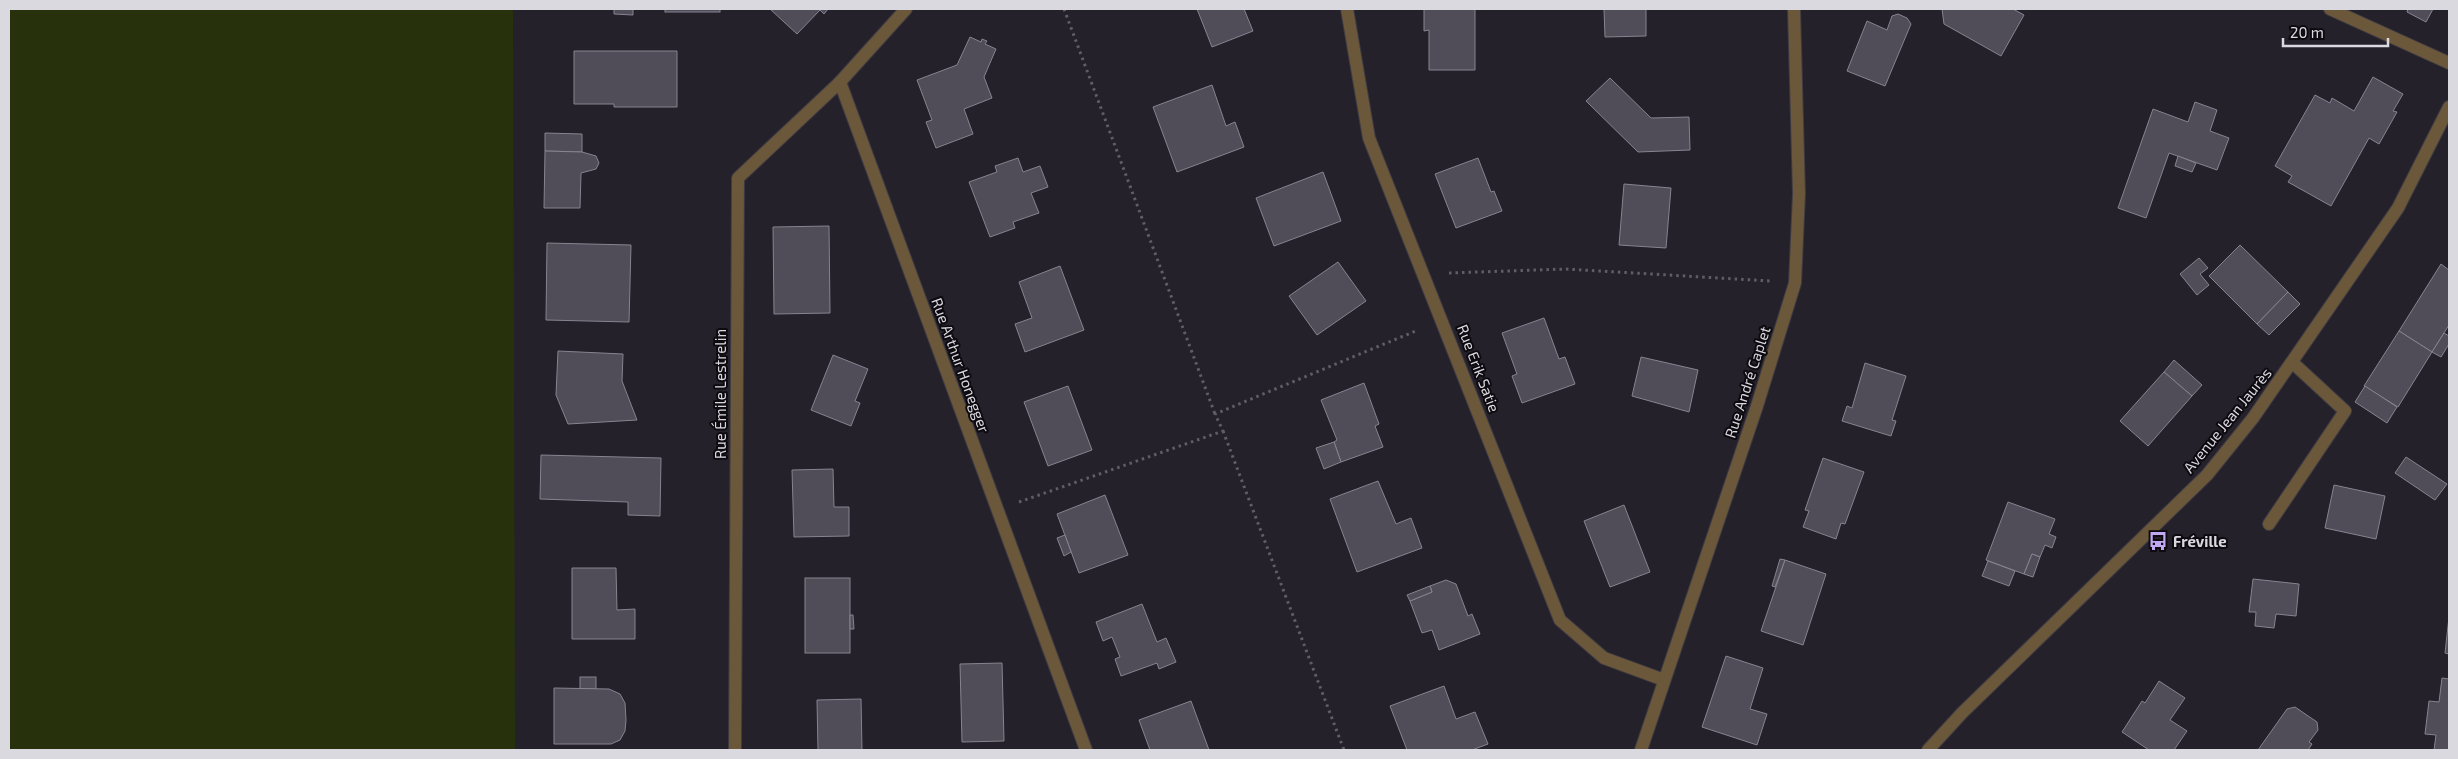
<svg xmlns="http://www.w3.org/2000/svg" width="2458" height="759" font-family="'Exo 2',sans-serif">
	<rect width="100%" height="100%" fill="#24212b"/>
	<polygon fill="#27320d" points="9,9 513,9 515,750 9,750"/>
	<g fill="#504c58" stroke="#878390">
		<polygon points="614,9 633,9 633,15 614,14"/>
		<rect x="665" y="9" width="55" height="3"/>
		<polygon points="770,9 828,9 824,14 820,10 797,34"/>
		<polygon points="1197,9 1244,9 1253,31 1212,47"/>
		<polygon points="1424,9 1475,9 1475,70 1429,70 1429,30 1424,31"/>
		<polygon points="1604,9 1646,9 1646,36 1605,37"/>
		<polygon points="1942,9 2013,9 2024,15 2001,56 1944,24"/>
		<polygon points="2408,9 2433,9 2426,22 2407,12"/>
		<polygon points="1898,14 1907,18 1911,24 1885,86 1847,71 1867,21 1887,30 1892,16"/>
		<polygon points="970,37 981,42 982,39 987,41 985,44 996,49 984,77 992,98 964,109 973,134 936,148 926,122 932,120 917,80 957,65"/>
		<polygon points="574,51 677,51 677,107 614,107 614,104 574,104"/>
		<polygon points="2373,77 2403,94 2393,111 2397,112 2379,144 2369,138 2331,206 2288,182 2292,176 2275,166 2315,95 2330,103 2332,98 2354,111"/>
		<polygon points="1610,78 1651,118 1689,117 1690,150 1638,152 1586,101"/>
		<polygon points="1212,85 1226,126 1235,122 1244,147 1177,172 1153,107"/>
		<polygon points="2195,102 2217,110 2210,131 2229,138 2217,170 2169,153 2146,218 2118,208 2153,109 2188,122"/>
		<polygon points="545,133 582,134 582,152 545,151"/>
		<polygon points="545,151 582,152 596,156 599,163 596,169 581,173 580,208 544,208"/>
		<polygon points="2178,156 2196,163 2192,172 2175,166"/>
		<polygon points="1018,158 1023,172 1040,166 1048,187 1031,193 1039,213 1013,222 1015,228 990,237 969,182 997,172 995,166"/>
		<polygon points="1478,158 1491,192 1494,191 1502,211 1456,228 1435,174"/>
		<polygon points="1323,172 1341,221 1274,246 1256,198"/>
		<polygon points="1624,184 1671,188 1666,248 1619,245"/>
		<polygon points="829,226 830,313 774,314 773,227"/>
		<polygon points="547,243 631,245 629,322 546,320"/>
		<polygon points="2240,245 2288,292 2257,324 2209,276"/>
		<polygon points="2199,258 2208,268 2200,274 2209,285 2197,295 2180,274"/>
		<polygon points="1338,262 1366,301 1317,335 1289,296"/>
		<polygon points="2441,264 2449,270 2449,325 2432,352 2399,331"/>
		<polygon points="1060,266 1084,330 1025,352 1015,324 1032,318 1019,282"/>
		<polygon points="2288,292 2300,304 2269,335 2257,324"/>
		<polygon points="1544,318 1559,359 1565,357 1575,384 1522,403 1512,376 1517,374 1502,333"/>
		<polygon points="2399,331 2432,352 2398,407 2364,386"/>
		<polygon points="2444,333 2449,336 2449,344 2441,357 2432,352"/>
		<polygon points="558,351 623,354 622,381 637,420 568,424 556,395"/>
		<polygon points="833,355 868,369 855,401 860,403 851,426 811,410"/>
		<polygon points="1641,357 1698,370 1689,412 1632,396"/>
		<polygon points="2174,360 2202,385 2192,396 2164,372"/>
		<polygon points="1865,363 1906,376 1892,420 1896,421 1891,436 1842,421 1847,406 1852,408"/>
		<polygon points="2164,372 2192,396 2148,446 2120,421"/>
		<polygon points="1364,383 1379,424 1375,426 1383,447 1341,462 1334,442 1337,440 1321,400"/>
		<polygon points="1068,386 1092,450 1048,466 1024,402"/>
		<polygon points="2365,386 2397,407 2387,423 2355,402"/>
		<polygon points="1334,442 1341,462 1324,469 1316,448"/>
		<polygon points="541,455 661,458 660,516 628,515 628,502 540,499"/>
		<polygon points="2406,457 2447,484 2435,500 2395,473"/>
		<polygon points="1823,458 1864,472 1845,524 1841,523 1836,539 1803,527 1809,511 1805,510"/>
		<polygon points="833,469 834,507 849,507 849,536 794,537 792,470"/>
		<polygon points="1378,481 1396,524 1411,518 1422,548 1357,572 1330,499"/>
		<polygon points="2334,485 2385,496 2376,539 2325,528"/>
		<polygon points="1105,495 1128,555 1079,573 1057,514"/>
		<polygon points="2008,502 2055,519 2049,534 2056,537 2052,548 2045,545 2040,557 2032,554 2024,574 1986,560"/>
		<polygon points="1624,505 1650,572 1610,587 1584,521"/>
		<polygon points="1065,535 1071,552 1064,556 1057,538"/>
		<polygon points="2032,554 2040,557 2033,577 2024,574"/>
		<polygon points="1780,559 1785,560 1775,587 1772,586"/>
		<polygon points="1785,560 1826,574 1803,645 1761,631"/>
		<polygon points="1988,561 2015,571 2009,586 1982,576"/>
		<polygon points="572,568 616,568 617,610 635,609 635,639 572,639"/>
		<rect x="805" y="578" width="45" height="75"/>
		<polygon points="2253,579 2299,584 2296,616 2276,614 2274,628 2255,626 2256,612 2249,612"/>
		<polygon points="1446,580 1456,584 1468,616 1472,614 1480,634 1439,650 1432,630 1422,633 1410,601 1432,592 1430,586"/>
		<polygon points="1430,586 1432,592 1410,601 1407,595"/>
		<polygon points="1142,604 1157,642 1166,638 1176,662 1159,669 1157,663 1121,676 1115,659 1120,657 1112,637 1103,641 1096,622"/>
		<polygon points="850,615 853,615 854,629 850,629"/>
		<polygon points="2449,617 2449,654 2445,653"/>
		<polygon points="1726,656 1763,668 1750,709 1767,714 1757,745 1702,727"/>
		<polygon points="1002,663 1004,741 962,742 960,664"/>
		<rect x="580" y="677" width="16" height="12"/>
		<polygon points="2442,678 2449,679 2449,750 2434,750 2436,735 2425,734 2429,701 2439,702"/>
		<polygon points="2159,681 2185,698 2170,720 2187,731 2174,750 2149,750 2122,732 2142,701 2145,703"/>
		<polygon points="1444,686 1456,719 1475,712 1488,744 1472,750 1407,750 1390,706"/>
		<polygon points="554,688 609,689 620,694 625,703 626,720 625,731 620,740 611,744 554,744"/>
		<polygon points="861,699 862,750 818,750 817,700"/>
		<polygon points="1191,701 1209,750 1150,750 1139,720"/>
		<polygon points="2295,707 2317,722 2318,730 2309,742 2312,744 2308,750 2258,750 2287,709"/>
	</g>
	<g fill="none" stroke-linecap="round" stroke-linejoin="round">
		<g stroke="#3e3b44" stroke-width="14">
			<g id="minor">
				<polyline points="906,9 840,82 1086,750"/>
				<polyline points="1347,9 1369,138 1560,620 1604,658 1664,680"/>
				<polyline points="2330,9 2449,63"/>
				<polyline points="2269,524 2345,411 2293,363"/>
				<polyline points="735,750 738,178 840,82"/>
				<polyline points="1641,750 1757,406 1795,283 1799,194 1794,9"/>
				<polyline points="1928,750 1962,713 2207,475 2253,418 2398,208 2449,107"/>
			</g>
		</g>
		<g stroke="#5f5d66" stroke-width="3" stroke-dasharray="2.5 4" stroke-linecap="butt">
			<polyline points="1064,9 1215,414"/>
			<polyline points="1449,273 1566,269 1770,281"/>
			<polyline points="1223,431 1344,750"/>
			<polyline points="1019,502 1223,431 1215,414 1418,330"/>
		</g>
		<use href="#minor" stroke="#6b5739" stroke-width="12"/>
	</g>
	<defs>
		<g id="bus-bare" transform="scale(1.5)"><path d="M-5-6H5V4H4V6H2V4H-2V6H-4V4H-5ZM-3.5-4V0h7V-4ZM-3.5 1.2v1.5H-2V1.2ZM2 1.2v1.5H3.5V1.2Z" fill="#c1a8f3" stroke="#0d0b10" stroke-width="2.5" paint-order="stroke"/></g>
	</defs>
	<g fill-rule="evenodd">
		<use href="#bus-bare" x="2158" y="541"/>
	</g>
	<g text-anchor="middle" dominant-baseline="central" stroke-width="4" stroke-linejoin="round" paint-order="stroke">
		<g font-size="15" fill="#dbd9e0" stroke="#0d0b10">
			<text transform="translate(961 365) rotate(70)">Rue Arthur Honegger</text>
			<text transform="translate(1479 368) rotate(69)">Rue Erik Satie</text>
			<text transform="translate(1747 382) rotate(-72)">Rue André Caplet</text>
			<text transform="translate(720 394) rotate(-90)">Rue Émile Lestrelin</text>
			<text transform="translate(2227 420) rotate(-51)">Avenue Jean Jaurès</text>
		</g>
		<g font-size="15" font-weight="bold" fill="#dbd9e0" stroke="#0d0b10" text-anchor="start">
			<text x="2173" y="541">Fréville</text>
		</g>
	</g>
	<rect width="2458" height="759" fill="none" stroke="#dbd9e0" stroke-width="20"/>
	<path d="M2283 38v8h105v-8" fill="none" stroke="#dbd9e0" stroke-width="2.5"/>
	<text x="2290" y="38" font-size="15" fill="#dbd9e0" stroke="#0d0b10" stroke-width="4" paint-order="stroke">20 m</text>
</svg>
